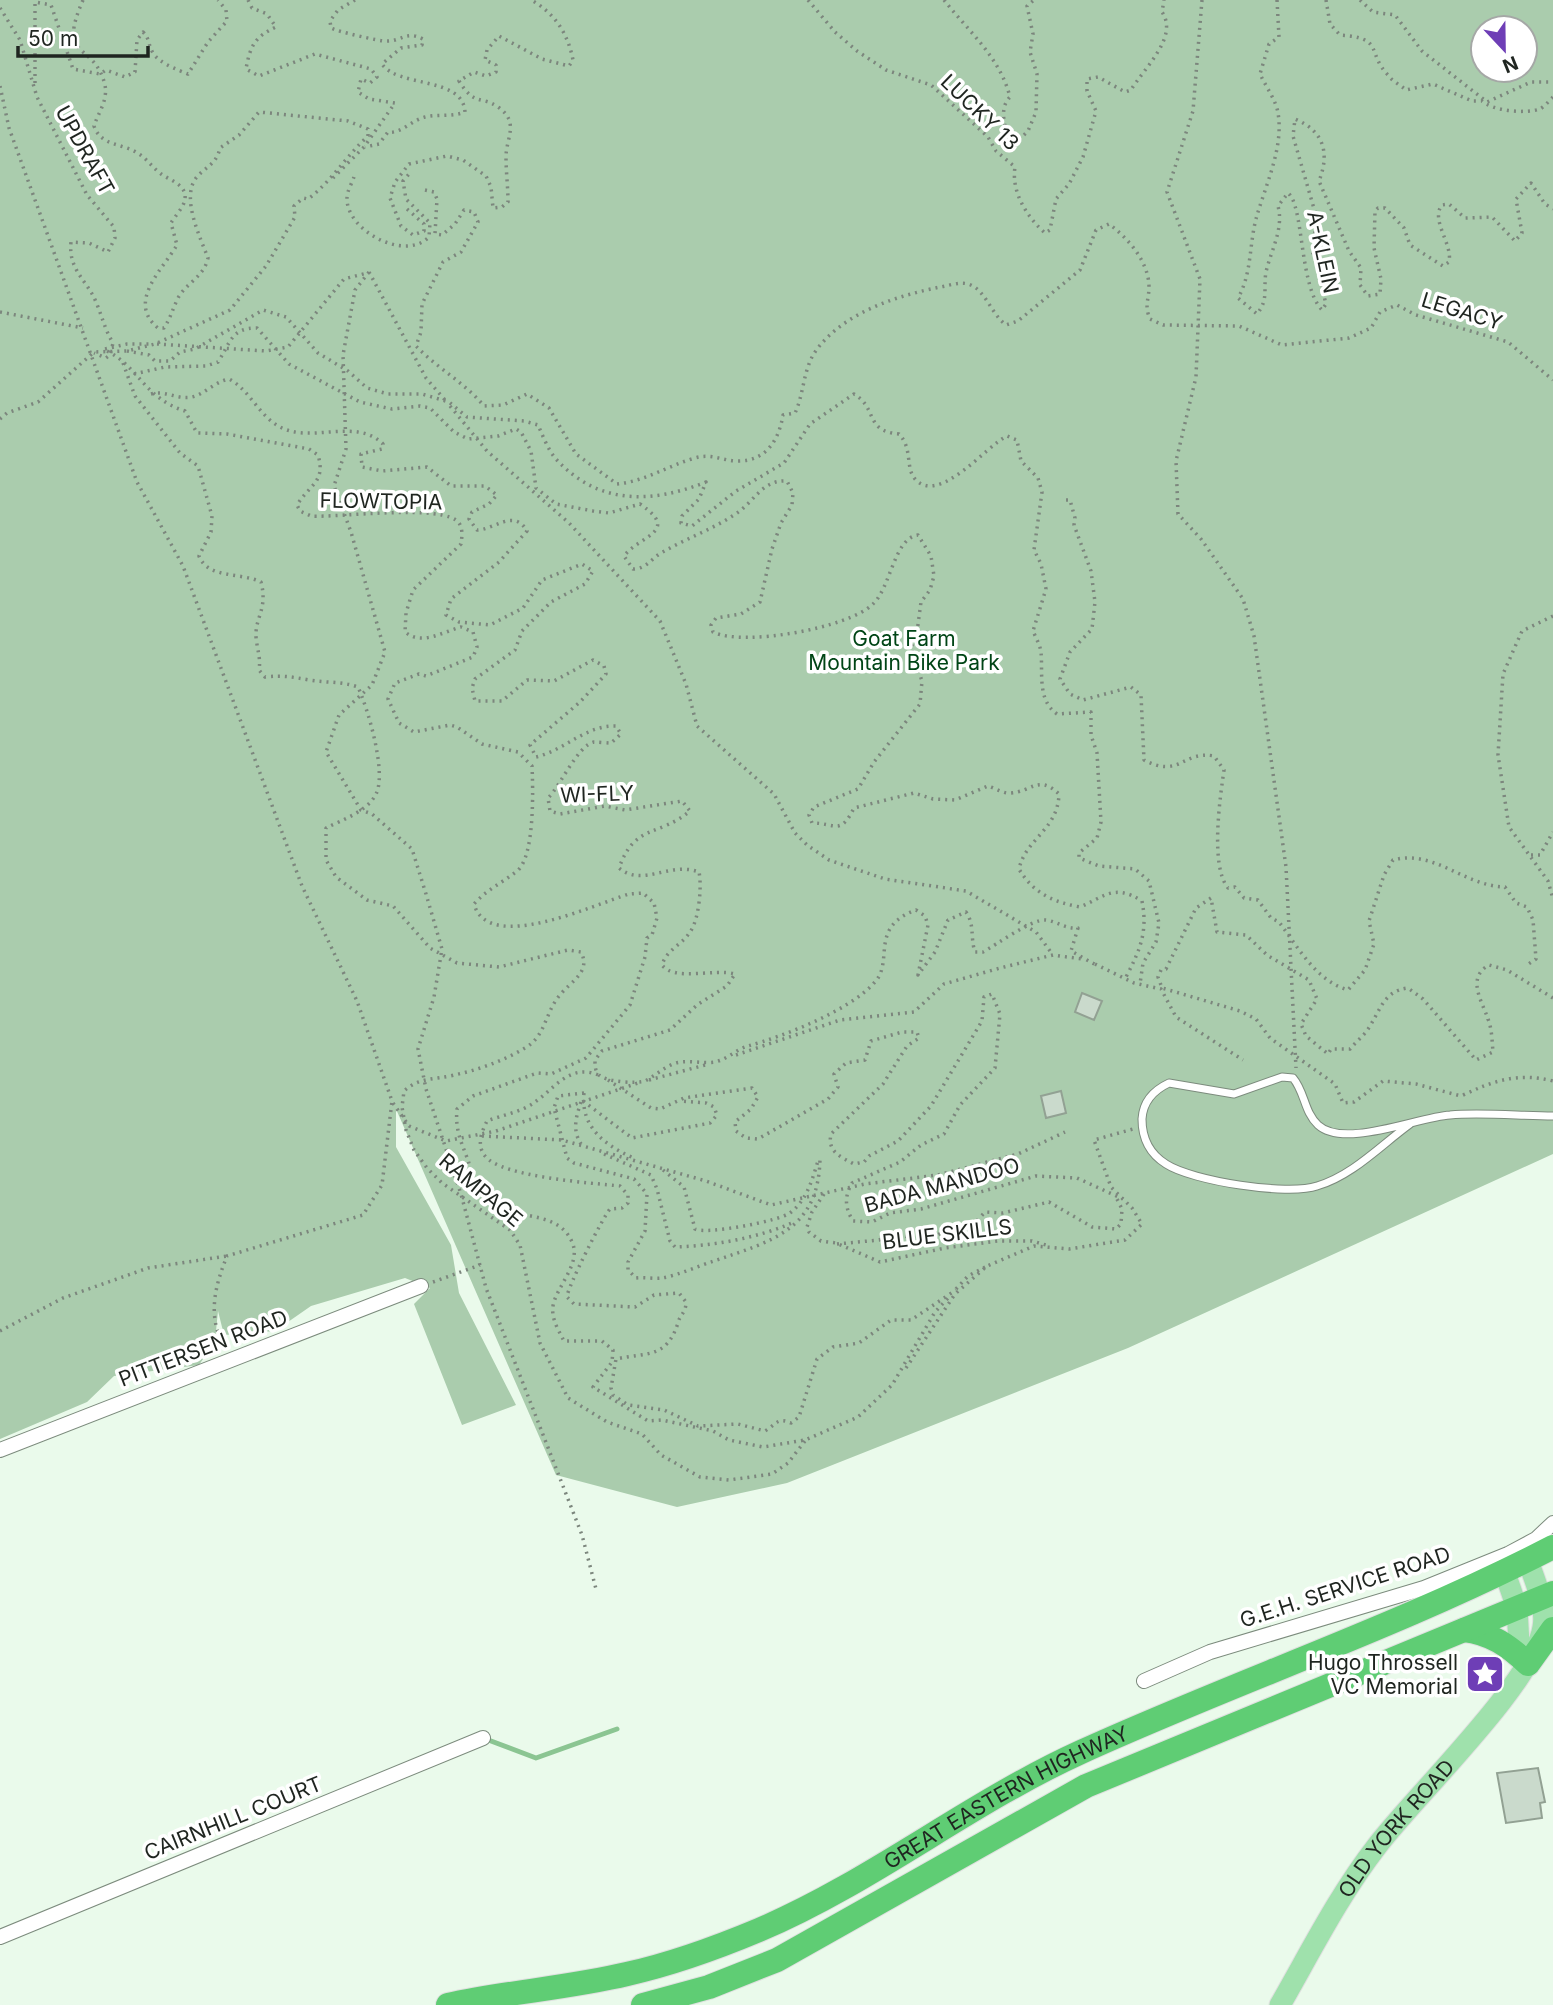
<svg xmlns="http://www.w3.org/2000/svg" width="1553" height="2005" font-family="Inter,sans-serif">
	<rect width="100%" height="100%" fill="#eafaeb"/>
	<path fill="#aaccad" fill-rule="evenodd" d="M0,0H1553V1154L1128,1348L787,1483L677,1507L556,1475L396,1109V1147L451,1245L459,1293L516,1405L462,1425L414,1304L430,1288L405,1278L311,1306L275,1331L224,1335L218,1311L215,1341L199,1365L114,1376L87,1402L0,1439ZM1483,28H1525V70H1483Z"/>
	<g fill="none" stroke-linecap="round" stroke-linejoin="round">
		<polyline stroke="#8bc592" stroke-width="5" points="483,1738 536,1758 617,1729"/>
	</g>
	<g fill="#cadacc" stroke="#92a193" stroke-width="2">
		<polygon points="1082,993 1102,1001 1094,1020 1075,1012"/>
		<polygon points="1061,1091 1066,1113 1046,1118 1041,1096"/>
		<polygon points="1538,1768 1545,1802 1540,1803 1542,1818 1506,1823 1497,1773"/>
	</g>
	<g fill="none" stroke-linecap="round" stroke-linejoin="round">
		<g stroke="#7c8b7d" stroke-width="9">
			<path id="lane" d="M1410,1124C1381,1145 1352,1176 1317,1186C1288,1196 1192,1181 1166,1164C1150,1154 1142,1138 1142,1119C1143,1102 1154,1090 1169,1083L1234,1094L1282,1077L1293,1078C1305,1092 1304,1112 1318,1125C1344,1149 1418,1117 1450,1115C1480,1112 1521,1116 1553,1116"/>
		</g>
		<g stroke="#7c8b7d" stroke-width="16">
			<g id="street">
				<polyline points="0,1450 421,1286"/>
				<polyline points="1144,1681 1210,1652 1424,1588 1508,1554 1536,1539 1553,1523"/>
				<polyline points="0,1937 483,1738"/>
			</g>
		</g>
		<g stroke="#e0e0e0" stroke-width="23">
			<g id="primary">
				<polyline points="1504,1570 1517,1608 1519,1644 1528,1664"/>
				<path id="s1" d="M1280,2005C1311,1951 1339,1895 1377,1846C1414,1797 1535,1681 1543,1627C1547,1606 1534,1580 1528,1560"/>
			</g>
		</g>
		<g stroke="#e0e0e0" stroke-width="26">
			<g id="highway">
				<path d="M1464,1630C1491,1633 1509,1646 1528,1664L1553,1629"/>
				<path id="s2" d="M448,2005C507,1992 568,1988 627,1974C672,1964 716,1948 759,1930C872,1882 969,1803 1081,1752C1237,1681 1400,1626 1553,1547"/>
				<polyline points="643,2005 709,1987 777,1960 1086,1786 1553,1593"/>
			</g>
		</g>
		<g stroke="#7c867d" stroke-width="3.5" stroke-dasharray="2 5" stroke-linecap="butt">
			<path d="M83,0C56,62 94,40 105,85C108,101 98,113 94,126C101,147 124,143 139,154C147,159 152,167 160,173C168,180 187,184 185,199C184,207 175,216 171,223L177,245C163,269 126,302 158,328H164C171,317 173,308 178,298C186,283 204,277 208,258C200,237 181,198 196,178C206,166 216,165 220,148L239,135L259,112L348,121L368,129V136C346,156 332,181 308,199L303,198L294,206L295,217L266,266L230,310L155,344L127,351L92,352"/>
			<path d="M248,0L252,8L267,14L276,27C254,37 250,47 246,69L259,76L315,54L371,69L377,77L370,83L361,79L358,92L369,99L395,103L364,147L333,178"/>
			<path d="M355,0L338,10L330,21L331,28C335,31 379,41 385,41C402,42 405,30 423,39L422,45L401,48L382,64C398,88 463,76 465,112C452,117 438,114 425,117C412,120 401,134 388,132L379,144L365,147"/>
			<path d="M808,0L835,32L857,51L886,70L931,85L988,137L996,151L1015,167C1011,192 1027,217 1045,233L1050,230L1056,199L1069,184L1083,157L1096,111L1087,91V79L1098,77L1125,92L1131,90C1144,68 1179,37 1162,12L1164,0"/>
			<path d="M944,0C968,31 1000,57 1010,97C999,108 1005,124 1007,137L1012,142L1018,141L1028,131L1036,112L1037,74L1030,52L1033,34L1027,6L1034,0"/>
			<polyline points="1202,0 1193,111 1167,192 1200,279 1196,377 1176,461 1178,514 1201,539 1243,599 1254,636 1286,867 1296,1068"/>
			<path d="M1277,0L1279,37L1269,44L1260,74C1266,87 1276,100 1278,113C1284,148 1265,186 1256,219C1249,246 1252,273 1238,298L1257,314C1269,299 1263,289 1266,272C1271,250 1284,229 1278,206L1288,193C1304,205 1299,286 1322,310L1326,304L1322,288L1323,274L1312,251L1317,219L1293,136L1295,119C1324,131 1330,153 1319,181L1349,251L1361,268L1360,285L1368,296L1380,294L1381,279L1374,248L1375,211L1378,208H1385L1404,228L1410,245L1443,266L1449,262C1453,244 1430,220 1442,205L1449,204L1465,218L1492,217L1515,241L1522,233L1516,199L1531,183L1545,204L1553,209"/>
			<path d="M1326,0L1330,24L1340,35C1385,38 1366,52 1388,75C1392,81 1400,85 1406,90L1433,84L1472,101H1482C1493,111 1525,114 1540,109C1544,107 1549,101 1553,97"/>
			<polyline points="1360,0 1373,12 1395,15 1422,51 1487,102 1531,82 1553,82"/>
			<path d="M0,8L20,40L37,97L87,195L114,227L115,238L108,252L89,243L71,242C68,270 87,280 96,302C102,316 105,330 113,343L110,355L106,358L94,353"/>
			<path d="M35,83V2L51,5L73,69L100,74L106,70L125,77L135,72L137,40L143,32C150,39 148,45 153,53C159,63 178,70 188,74L208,42L227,21L226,10L218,0"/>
			<path d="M0,86L9,128L137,482L183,566L302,886L357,1001L392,1101L382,1185L363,1215L227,1256C215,1286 207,1316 224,1346"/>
			<path d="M354,177C352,183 347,191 347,198C346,230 404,262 429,237L430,223L406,199L403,181L410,173"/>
			<path d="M425,190L434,192L437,199L435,234L442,235L455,224L464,210L474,212L478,222L461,252L443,262L422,304L421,332L416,346C437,368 465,383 484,406L503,405L527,394L549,408L576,454L617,484C646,481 667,466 695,458C711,453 723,461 738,461C767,461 779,439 783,415L795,413C804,394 803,370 815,352C842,313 896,296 940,287C953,285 964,279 976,288C988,298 993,315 1006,325L1018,321L1080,270L1096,230L1109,224C1128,238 1149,262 1149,287C1149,300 1144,305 1150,319L1163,325L1239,326L1282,345L1349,338L1371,328L1380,312L1397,305L1416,315L1508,342L1553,380"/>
			<path d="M407,209L424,224V231L413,235L401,226L390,198L395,182L409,164L447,156L463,160L486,176L491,187L493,208L502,207L508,202C508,187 506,172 506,157C506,138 520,122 498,107C481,95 475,107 459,81L474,72L486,76L496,72V65L485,60L487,50L499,36L542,59L569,66L573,60C568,34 555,13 531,0"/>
			<polyline points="369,272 355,290 343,355 346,449 334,486 351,532 385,652 372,685 339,715 326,752 361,810 372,814 412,849 426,894 442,949 434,997 418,1049 426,1089 461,1194 486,1288 582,1535 596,1589"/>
			<polyline points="369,272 426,378 445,400"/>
			<polyline points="0,312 83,328"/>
			<polyline points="157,344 266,351 288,347 344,279 367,273"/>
			<polyline points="105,349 127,344 149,344"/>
			<path d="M107,351C139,367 144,398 185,411L197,433L227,434L309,449L318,455C326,482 310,484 297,505L300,511L311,516C337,518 445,503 459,523C463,529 462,537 461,544L413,590L406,613L405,632C422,646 442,632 461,627L473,632L477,647L473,657L426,676L419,674L395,683L388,699L399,723L414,732L450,725L457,727L482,744L518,752L532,766C533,788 535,857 517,871C502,883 486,890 474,904C488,955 595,904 629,894L643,893L654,903L657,918L652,935L647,938L645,957L630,1005L586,1058L551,1074L537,1073L473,1096L457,1109C455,1129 461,1142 468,1160C471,1170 474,1188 480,1196C503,1223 557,1206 572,1242C582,1263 556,1287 553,1306C551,1319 559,1331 564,1341H602L613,1350L612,1362L593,1387L648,1421L662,1420L713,1431L729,1440L763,1447L805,1440L858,1417L892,1385L935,1312L949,1297"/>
			<path d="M127,351L149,355L155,361H170L180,352L195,349L263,310L286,317L318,353L348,371L367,388L388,394H422L449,402L467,417L524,421L538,425C543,436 548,450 556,459C598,505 651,504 706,482L699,499L682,516L681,523L692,526L736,491L784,463L810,424L854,394C878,408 864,431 899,434C913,449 905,467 915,479C939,506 986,446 1007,436L1017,440L1021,461L1038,478L1042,492L1034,550L1041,564L1046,589L1033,631C1036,638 1040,645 1041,652C1043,673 1037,700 1057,714L1091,712V735L1097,753L1101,822L1097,838L1079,853V858L1099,866L1135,869L1149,881L1159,923L1156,942L1143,963L1140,984"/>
			<path d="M123,363L135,396L180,453L198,466L212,516L211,532L199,556C208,579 240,572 261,582C268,609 255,617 256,637C257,649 261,658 259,670L265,677C282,675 293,677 309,680C326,683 341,681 358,687C368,709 387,773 376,794C368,811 342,820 326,828V860L336,877L367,900L393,906L430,948L457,963L499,967L568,950L581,952C591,972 572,980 560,995C545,1012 546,1036 525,1048C503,1061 478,1070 454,1075C435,1080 419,1077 404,1091L402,1107L406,1130L414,1150L427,1168L442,1183L510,1230L520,1245L540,1343L568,1398L607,1422L642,1434L661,1455L700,1477L729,1480L772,1474L788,1463L805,1441"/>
			<path d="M134,374L165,367L206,366L218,362C231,342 231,328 257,328L289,364L360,402L392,409L420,406L430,408L454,432L468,439L498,436L516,429L521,432L531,451L536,488L556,504L593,511L609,513L640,504C681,532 640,535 624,556L633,569C646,569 651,559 661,553C685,539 711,530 734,515C754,503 762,479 787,481L793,493L792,505L781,523L772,549L760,602L741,614L716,618L711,625L713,632C743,647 849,628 873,604C891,587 894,538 918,535L931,556L934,576L930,590L921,602L917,632L911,648L922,681L920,704L874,762L858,789L814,807L809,815L812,823C836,823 840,836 854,808L914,793L933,799L955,800L988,786C995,788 1004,794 1010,793C1032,792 1038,774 1059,794C1058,830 1026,838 1019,869C1033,893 1053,902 1080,907C1104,897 1114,883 1142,901C1148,932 1140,950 1126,977"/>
			<path d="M151,394C166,390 177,400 192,397C205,394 214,382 229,379C250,390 258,415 280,427C312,444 356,417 383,444L382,449L361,454L362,467L382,471L427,467L451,486H485L497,495L489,504L472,512L469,519L477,530C494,530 514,508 527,531L499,562L451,599L446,615L459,622L490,625L523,608L542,580L582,564L593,571L585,584L551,602L522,631L515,650L475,679L472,688L475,701H502L527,680L554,681L593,660L604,666L606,674L580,702L530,745L536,757C565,750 586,725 616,726L621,734L611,743C606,743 599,742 594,742C578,745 561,785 548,798L550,811L560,814L605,806L625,810L682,801L690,811C659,837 635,823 619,868C643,888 669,861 699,872C702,886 699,920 690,932C682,945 667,949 662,965C675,982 715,968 735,974L727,986L697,1005L670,1030L602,1051L595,1060C595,1066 595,1071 599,1075C606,1082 637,1084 645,1081C655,1076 663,1068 673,1064C685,1059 702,1064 715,1062C728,1059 737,1049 748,1046C784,1036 849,1011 874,983C895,962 868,927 916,910L925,916L928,925L918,975L935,952L948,920L966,912C975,925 970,937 975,952H983C996,945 1032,919 1045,920C1057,921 1064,929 1078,928L1071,951L1096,965"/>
			<polyline points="450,406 487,451 569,523 660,621 686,684 697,726 774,794 795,833 807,845 829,860 885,879 966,891 1036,932 1053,955"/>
			<polyline points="0,419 7,413 38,402 94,352"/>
			<path d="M1066,500H1070L1075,518L1074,525L1091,571L1095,602L1092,629L1070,652L1060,679L1070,694L1083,700L1131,687L1141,695L1144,760C1180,779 1183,750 1214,756L1224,770C1220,798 1210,866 1228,888L1235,887L1244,898L1258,900L1271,918L1279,922C1298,947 1316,981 1348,990L1365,970L1374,944L1369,921L1384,875L1393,860C1434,849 1464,886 1505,887L1516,903L1527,907L1533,920L1536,959L1527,965"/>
			<polyline points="1553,616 1522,631 1503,674 1498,755 1509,827 1548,881 1553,899"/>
			<polyline points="1531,855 1540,855 1553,832"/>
			<polyline points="1095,964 1134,983 1161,989 1176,1017 1243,1060"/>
			<path d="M1553,998L1507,970L1489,965C1466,978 1482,1001 1488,1019C1492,1029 1492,1041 1493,1052L1476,1060L1423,999L1408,988C1382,991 1380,1013 1366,1032C1361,1038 1355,1043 1350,1049H1331L1328,1054L1306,1036L1301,1024L1317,999L1309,980L1267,955L1246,935L1217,932L1211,898L1196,908L1166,969L1161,970L1158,977L1162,988L1240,1011L1256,1019L1270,1038L1335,1084L1343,1103L1354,1102L1383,1081L1416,1084L1461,1096C1493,1081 1517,1072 1553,1081"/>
			<polyline points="736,1055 840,1020 914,1012 944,984 1000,968 1053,955 1082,959"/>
			<path d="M598,1075C570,1063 554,1089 535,1102C522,1112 502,1115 487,1121C482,1131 476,1145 485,1156C501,1177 592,1183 620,1186L628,1195V1203L622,1208L610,1209C603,1217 567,1288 567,1297L574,1304L635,1307L654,1295L679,1293L686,1302C686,1313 680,1314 678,1323C666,1359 648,1352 616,1359L611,1388L613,1395L628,1405L664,1410L698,1426L738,1424L765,1431C777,1424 777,1417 791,1423L799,1417L817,1359L833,1347L859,1343L891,1320H911L956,1290"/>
			<path d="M608,1080L651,1108L660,1109L684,1098L752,1088L758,1097L751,1109L735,1122L736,1131L746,1138L758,1139L828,1099L838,1087L834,1074L846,1063L865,1060L871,1041L902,1032H917L919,1038L907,1046L883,1084L831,1134C827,1152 841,1157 854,1164L864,1162L869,1156L898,1141L931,1106L982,1021L984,997L992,994L1000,1014L995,1068L960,1105L944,1134L921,1145L900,1162L852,1183C844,1197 845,1208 853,1221L872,1222L890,1213L921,1209L1036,1176L1077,1178L1123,1199"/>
			<polyline points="649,1080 709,1064"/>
			<path d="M584,1093L558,1096L554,1108L567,1158L574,1163L634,1179L647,1194L645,1231L628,1262V1270L636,1278C645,1277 654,1279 662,1278C679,1275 698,1266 714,1261C772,1241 819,1230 820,1158"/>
			<path d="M584,1093C580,1128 607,1147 636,1159"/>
			<polyline points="583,1101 632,1138 710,1123 717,1115 714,1107 706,1103 681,1101"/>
			<path d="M581,1102C576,1117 572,1130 581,1144"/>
			<polyline points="393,1103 409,1126 446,1141 496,1131 638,1083"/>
			<polyline points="482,1136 562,1140 706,1181 771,1205 865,1184 938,1175 1018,1154 1065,1132"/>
			<path d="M604,1154L651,1175L657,1189L670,1241L675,1247C713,1246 757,1238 792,1223"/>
			<path d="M663,1170L684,1187L695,1229C706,1235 779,1221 790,1213C807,1200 812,1180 818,1161"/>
			<polyline points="824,1194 812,1212 807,1227 809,1232 821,1241 836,1243 880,1262 945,1248 998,1241 1032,1241 1046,1245"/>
			<polyline points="837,1244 879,1240 896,1234 926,1241 941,1233 973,1225 985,1212 1003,1213 1049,1202 1092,1227 1116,1229 1121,1224 1122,1209 1115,1195"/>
			<polyline points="433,1282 480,1265"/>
			<polyline points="956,1289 968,1276 987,1266"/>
			<polyline points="0,1331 63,1298 148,1268 227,1256"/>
			<polyline points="906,1368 955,1294 987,1266 1034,1246 1069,1249 1125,1240 1142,1224 1132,1208 1111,1187 1094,1140 1133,1129"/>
		</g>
		<use href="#lane" stroke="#fff" stroke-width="7"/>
		<use href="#street" stroke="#fff" stroke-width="14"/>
		<use href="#primary" stroke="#9fe1ac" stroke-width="21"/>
		<use href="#highway" stroke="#5fcd74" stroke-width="24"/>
	</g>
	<defs>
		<g id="sight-square" transform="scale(2.0125)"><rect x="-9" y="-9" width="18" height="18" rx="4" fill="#6e3eb6" stroke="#fff"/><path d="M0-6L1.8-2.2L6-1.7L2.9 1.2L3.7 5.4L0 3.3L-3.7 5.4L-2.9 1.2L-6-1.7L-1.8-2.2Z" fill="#fff"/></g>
	</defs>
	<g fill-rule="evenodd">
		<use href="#sight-square" x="1485" y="1674"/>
	</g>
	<g text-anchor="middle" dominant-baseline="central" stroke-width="7" stroke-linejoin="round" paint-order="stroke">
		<g font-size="21" fill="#1f2520" stroke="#fff">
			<text transform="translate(980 112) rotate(44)">LUCKY 13</text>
			<text transform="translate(85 150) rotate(61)">UPDRAFT</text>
			<text transform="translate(1323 252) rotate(78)">A-KLEIN</text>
			<text transform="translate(1462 311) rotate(17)">LEGACY</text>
			<text transform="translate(381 501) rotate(1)">FLOWTOPIA</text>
			<text transform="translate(597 794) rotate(-2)">WI-FLY</text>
			<text transform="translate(942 1185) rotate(-15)">BADA MANDOO</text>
			<text transform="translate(481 1190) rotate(40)">RAMPAGE</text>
			<text transform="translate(947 1234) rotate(-7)">BLUE SKILLS</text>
			<text transform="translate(203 1348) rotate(-21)">PITTERSEN ROAD</text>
			<text transform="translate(1345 1587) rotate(-18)">G.E.H. SERVICE ROAD</text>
			<text stroke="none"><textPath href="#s2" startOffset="602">GREAT EASTERN HIGHWAY</textPath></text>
			<text transform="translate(233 1818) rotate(-22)">CAIRNHILL COURT</text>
			<text stroke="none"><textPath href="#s1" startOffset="212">OLD YORK ROAD</textPath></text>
		</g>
		<g font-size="21" fill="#004516" stroke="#fff">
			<text x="904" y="638">Goat Farm<tspan x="904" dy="24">Mountain Bike Park</tspan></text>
		</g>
		<g font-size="21" fill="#1f2520" stroke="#fff" text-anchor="end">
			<text x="1458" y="1662">Hugo Throssell<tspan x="1458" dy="24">VC Memorial</tspan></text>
		</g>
	</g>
	<g transform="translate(1504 49) rotate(158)"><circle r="33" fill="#ffffff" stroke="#a5a8a6" stroke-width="2"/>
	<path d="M0-5L12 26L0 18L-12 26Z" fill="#6e3eb6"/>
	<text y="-10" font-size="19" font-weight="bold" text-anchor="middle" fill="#1f2520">N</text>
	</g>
	<path d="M18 46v10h130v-10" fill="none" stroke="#1f2520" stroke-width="3.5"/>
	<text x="28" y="46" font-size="21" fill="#1f2520" stroke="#ffffff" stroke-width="5" paint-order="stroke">50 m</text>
</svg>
